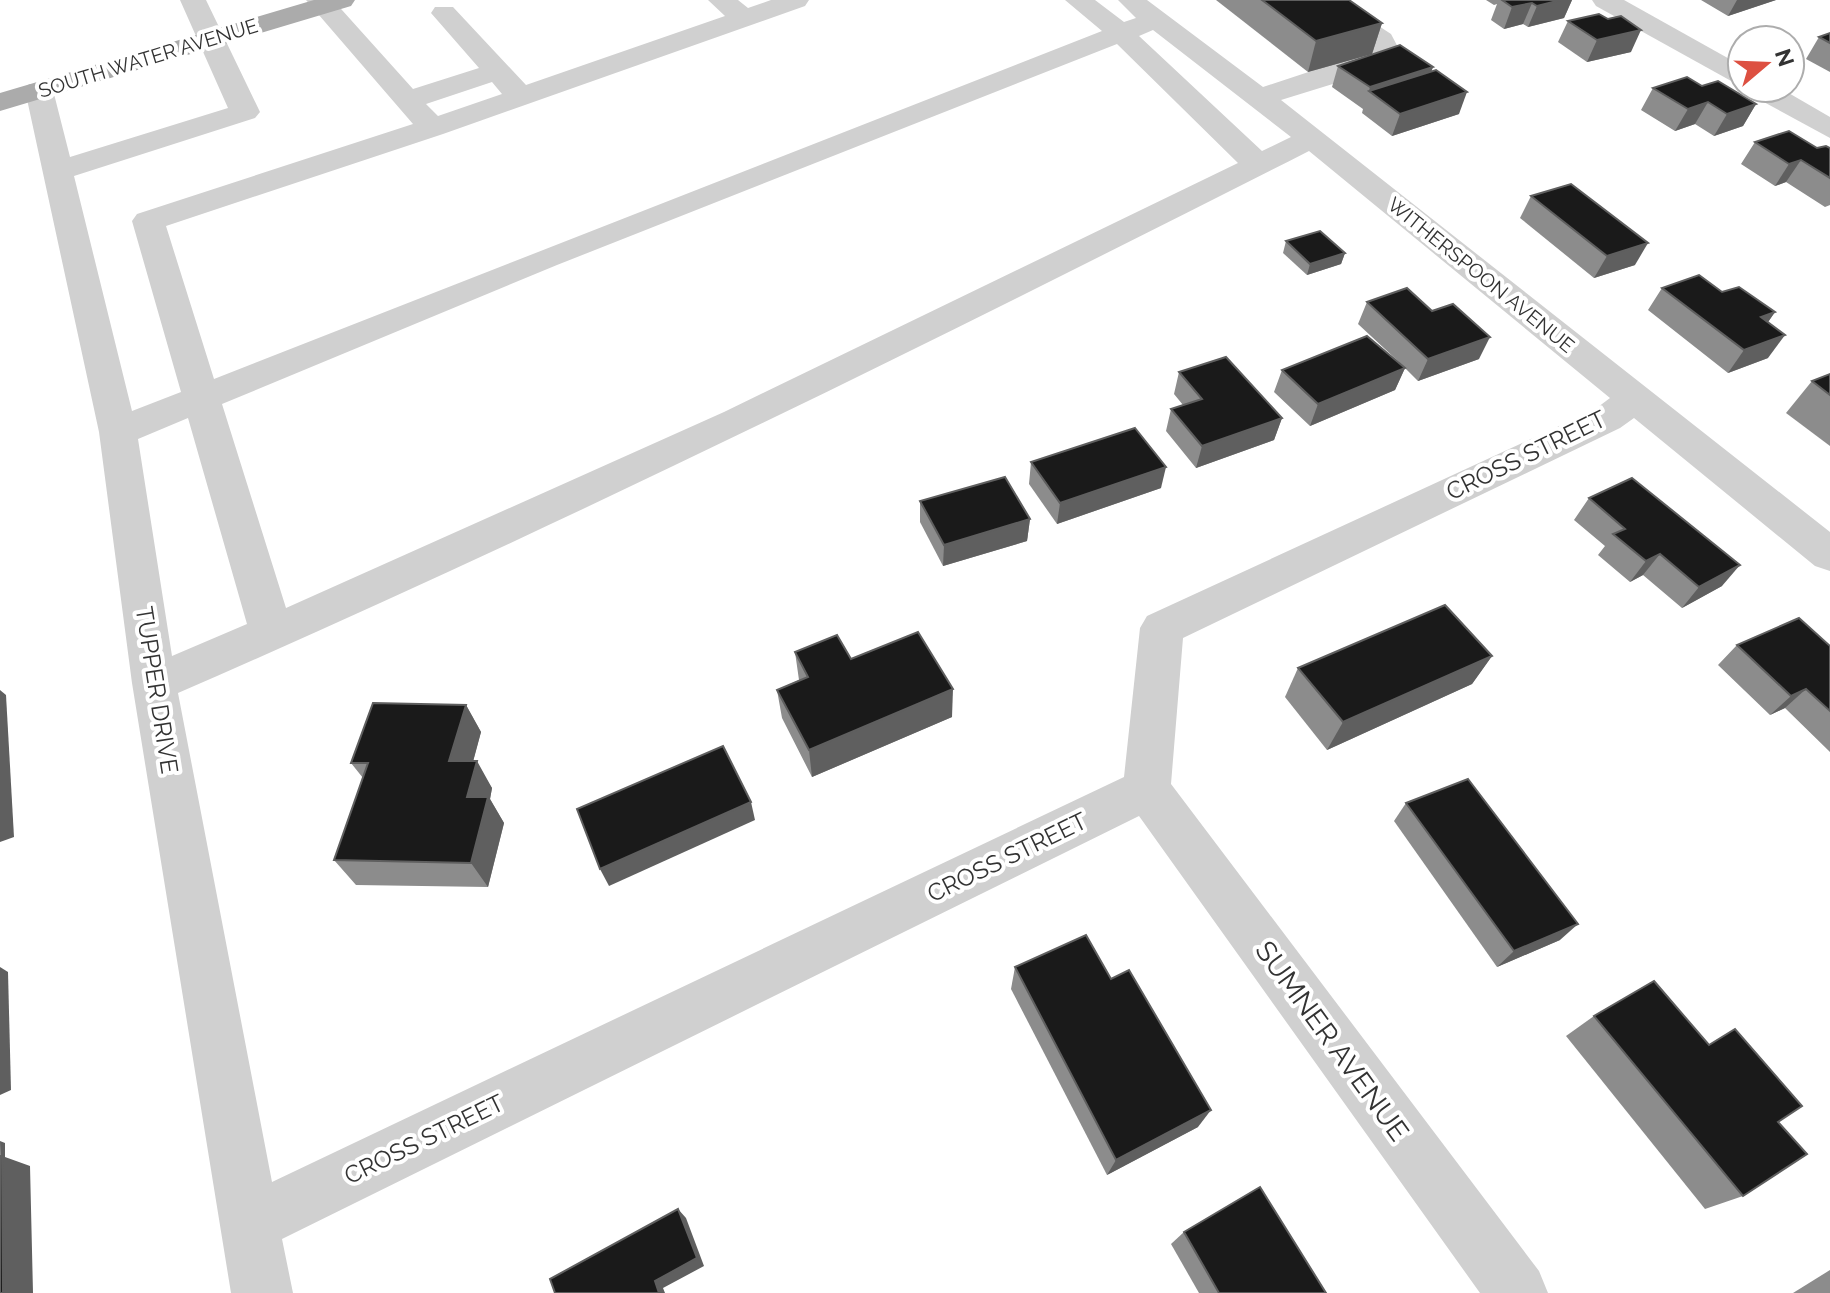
<svg xmlns="http://www.w3.org/2000/svg" width="1830" height="1293" font-family="Raleway,sans-serif">
	<rect width="100%" height="100%" fill="#fff"/>
	<g fill="none" stroke-linecap="round" stroke-linejoin="round">
		<g fill="#d0d0d0" fill-rule="evenodd">
			<path d="M180,0H206L260,112L255,118L74,176L132,411L181,392L132,221L137,214L413,124L306,0H333L413,89L479,68L431,13L435,7H453L526,85L725,16L708,0H738L748,8L771,0H809L805,6L443,134L166,226L214,379L1102,31L1065,0H1095L1124,22L1136,18L1118,0H1147L1263,87L1372,51L1369,44L1308,0H1339L1391,34L1400,51L1391,66L1281,100L1830,532V571L1815,566L1634,418L1620,428L1183,638L1171,784L1539,1271L1548,1293H1480L1139,816L282,1239L293,1293H231L132,683L99,432L25,90L29,84H49L53,90L70,157L228,108ZM1153,30L1291,137L1262,151L1139,36ZM1117,44L1238,163L724,412L286,608L222,404L557,265ZM492,82L502,94L438,116L426,104ZM1309,151L1610,398L1594,410L1147,616L1140,628L1124,777L272,1182L178,693C562,526 936,340 1309,151ZM188,418L247,624L172,656L138,439Z"/>
			<polygon points="1592,0 1624,0 1742,66 1742,87 1596,6"/>
			<polygon points="1745,88 1780,88 1830,117 1830,138 1749,94"/>
		</g>
		<polygon fill="#ababab" fill-rule="evenodd" points="314,0 355,0 351,6 0,111 0,93"/>
	</g>
	<g fill="#8c8c8c">
		<polygon points="1216,0 1349,0 1382,23 1372,54 1308,72"/>
		<polygon points="1486,0 1572,0 1564,18 1528,27 1523,24 1504,29 1491,20 1497,4 1494,5"/>
		<polygon points="1701,0 1776,0 1728,16"/>
		<polygon points="1568,21 1631,52 1587,62 1558,42"/>
		<polygon points="1830,33 1830,72 1806,59 1819,37"/>
		<polygon points="1338,66 1433,67 1431,72 1459,114 1392,136 1362,113 1363,109 1332,87"/>
		<polygon points="1702,86 1756,104 1743,126 1714,136 1695,124 1675,131 1641,110 1653,88"/>
		<polygon points="1755,142 1817,148 1830,148 1830,205 1825,207 1786,182 1775,186 1741,164"/>
		<polygon points="1531,196 1635,265 1594,278 1520,218"/>
		<polygon points="1286,241 1345,253 1341,264 1307,275 1283,253"/>
		<polygon points="1662,288 1722,292 1775,312 1768,322 1768,358 1728,373 1648,310"/>
		<polygon points="1367,302 1479,359 1418,381 1405,368 1395,390 1310,426 1274,392 1282,370 1399,362 1358,324"/>
		<polygon points="1179,372 1282,418 1274,440 1196,468 1166,431 1171,409 1183,405 1174,394"/>
		<polygon points="1830,374 1830,446 1786,413 1812,381"/>
		<polygon points="1031,462 1161,488 1057,524 1029,484"/>
		<polygon points="1589,498 1722,586 1682,608 1643,575 1630,582 1598,555 1605,546 1574,520"/>
		<polygon points="920,501 1030,519 1027,541 943,566 920,522"/>
		<polygon points="1737,645 1830,646 1830,752 1785,708 1770,715 1718,665"/>
		<polygon points="795,652 851,659 952,717 812,777 782,718 777,690 799,680"/>
		<polygon points="1492,656 1472,684 1327,750 1285,697 1298,668"/>
		<polygon points="466,705 481,732 473,761 492,788 490,799 504,823 488,887 356,885 334,860 363,778 351,763"/>
		<polygon points="1406,803 1560,940 1497,967 1394,821"/>
		<polygon points="1015,967 1111,979 1198,1127 1107,1175 1011,989"/>
		<polygon points="1594,1016 1709,1044 1778,1122 1743,1196 1705,1209 1566,1036"/>
		<polygon points="1184,1232 1326,1293 1199,1293 1171,1244"/>
		<polygon points="1830,1270 1830,1293 1793,1293"/>
	</g>
	<g fill="#5f5f5f">
		<polygon points="1561,0 1572,0 1564,18 1528,27 1537,6"/>
		<polygon points="1737,0 1776,0 1728,16"/>
		<polygon points="1532,3 1523,24 1504,29 1512,7"/>
		<polygon points="1382,23 1372,54 1308,72 1316,41"/>
		<polygon points="1641,30 1631,52 1587,62 1597,40"/>
		<polygon points="1433,67 1425,89 1369,91 1370,87"/>
		<polygon points="1467,92 1459,114 1392,136 1400,114"/>
		<polygon points="1708,102 1695,124 1675,131 1688,109"/>
		<polygon points="1756,104 1743,126 1714,136 1727,114"/>
		<polygon points="1801,160 1786,182 1775,186 1789,164"/>
		<polygon points="1648,243 1635,265 1594,278 1607,256"/>
		<polygon points="1345,253 1341,264 1307,275 1310,264"/>
		<polygon points="1775,312 1759,335 1761,317"/>
		<polygon points="1785,335 1768,358 1728,373 1744,350"/>
		<polygon points="1490,337 1479,359 1418,381 1428,359"/>
		<polygon points="1405,368 1395,390 1310,426 1318,404"/>
		<polygon points="1282,418 1274,440 1196,468 1202,446"/>
		<polygon points="1166,467 1161,488 1057,524 1060,503"/>
		<polygon points="1030,519 1027,541 943,566 944,545"/>
		<polygon points="1660,554 1643,575 1630,582 1646,561"/>
		<polygon points="1740,565 1722,586 1682,608 1699,587"/>
		<polygon points="1492,656 1472,684 1327,750 1343,722"/>
		<polygon points="953,689 952,717 812,777 809,750"/>
		<polygon points="1806,689 1785,708 1770,715 1791,696"/>
		<polygon points="0,690 6,695 14,837 0,842"/>
		<polygon points="466,705 481,732 466,788 449,761"/>
		<polygon points="477,761 492,788 490,799 504,823 488,887 471,863 467,797"/>
		<polygon points="751,802 755,820 609,886 600,869"/>
		<polygon points="1578,924 1560,940 1497,967 1514,951"/>
		<polygon points="0,967 8,972 11,1090 0,1095"/>
		<polygon points="1211,1110 1198,1127 1107,1175 1116,1160"/>
		<polygon points="0,1141 5,1143 5,1157 30,1166 33,1293 3,1293"/>
		<polygon points="678,1209 686,1218 704,1266 663,1288 665,1293 659,1293 655,1281"/>
	</g>
	<g fill="#1a1a1a" stroke="#5f5f5f" stroke-width="2">
		<polygon points="1262,0 1349,0 1382,23 1316,41"/>
		<polygon points="1502,0 1561,0 1537,6 1532,3 1512,7"/>
		<polygon points="1599,14 1608,19 1621,16 1641,30 1597,40 1568,21"/>
		<polygon points="1830,33 1830,43 1819,37"/>
		<polygon points="1400,45 1433,67 1370,87 1338,66"/>
		<polygon points="1436,70 1467,92 1400,114 1369,91"/>
		<polygon points="1687,77 1702,86 1718,81 1756,104 1727,114 1708,102 1688,109 1653,88"/>
		<polygon points="1789,131 1817,148 1826,146 1830,148 1830,178 1801,160 1789,164 1755,142"/>
		<polygon points="1571,184 1648,243 1607,256 1531,196"/>
		<polygon points="1320,231 1345,253 1310,264 1286,241"/>
		<polygon points="1699,275 1722,292 1739,287 1775,312 1761,317 1785,335 1744,350 1662,288"/>
		<polygon points="1407,288 1432,311 1453,304 1490,337 1428,359 1367,302"/>
		<polygon points="1367,336 1405,368 1318,404 1282,370"/>
		<polygon points="1226,357 1282,418 1202,446 1171,409 1202,399 1179,372"/>
		<polygon points="1830,374 1830,395 1812,381"/>
		<polygon points="1135,428 1166,467 1060,503 1031,462"/>
		<polygon points="1005,477 1030,519 944,545 920,501"/>
		<polygon points="1632,478 1740,565 1699,587 1660,554 1646,561 1613,534 1625,529 1589,498"/>
		<polygon points="1445,605 1492,656 1343,722 1298,668"/>
		<polygon points="1799,618 1830,646 1830,711 1806,689 1791,696 1737,645"/>
		<polygon points="918,632 953,689 809,750 777,690 808,677 795,652 837,635 851,659"/>
		<polygon points="373,703 466,705 449,761 477,761 467,797 488,797 471,863 334,860 368,763 351,763"/>
		<polygon points="723,746 751,802 600,869 577,809"/>
		<polygon points="1468,779 1578,924 1514,951 1406,803"/>
		<polygon points="1086,935 1111,979 1129,970 1211,1110 1116,1160 1015,967"/>
		<polygon points="1654,981 1709,1045 1735,1029 1802,1106 1778,1122 1807,1154 1743,1196 1594,1016"/>
		<polygon points="0,1156 2,1156 3,1293 0,1293"/>
		<polygon points="1260,1187 1326,1293 1219,1293 1184,1232"/>
		<polygon points="678,1209 697,1258 655,1281 659,1293 555,1293 550,1279"/>
	</g>
	<g text-anchor="middle" dominant-baseline="central" stroke-width="8" stroke-linejoin="round" paint-order="stroke">
		<g font-size="20" fill="#333" stroke="#fff">
			<text transform="translate(148 58) rotate(-17)">SOUTH WATER AVENUE</text>
			<text transform="translate(1481 275) rotate(39)">WITHERSPOON AVENUE</text>
		</g>
		<g font-size="24" fill="#333" stroke="#fff">
			<text transform="translate(1526 455) rotate(-26)">CROSS STREET</text>
			<text transform="translate(157 690) rotate(81)">TUPPER DRIVE</text>
			<text transform="translate(1007 857) rotate(-26)">CROSS STREET</text>
			<text transform="translate(424 1139) rotate(-26)">CROSS STREET</text>
		</g>
		<g font-size="28" fill="#333" stroke="#fff">
			<text transform="translate(1332 1041) rotate(54)">SUMNER AVENUE</text>
		</g>
	</g>
	<g transform="translate(1766 64) rotate(71)"><circle r="38" fill="#ffffff" stroke="#adadad" stroke-width="2"/>
	<path d="M0-6L14 30L0 20L-14 30Z" fill="#dd5041"/>
	<text y="-12" font-size="22" font-weight="bold" text-anchor="middle" fill="#333333">N</text>
	</g>
</svg>
